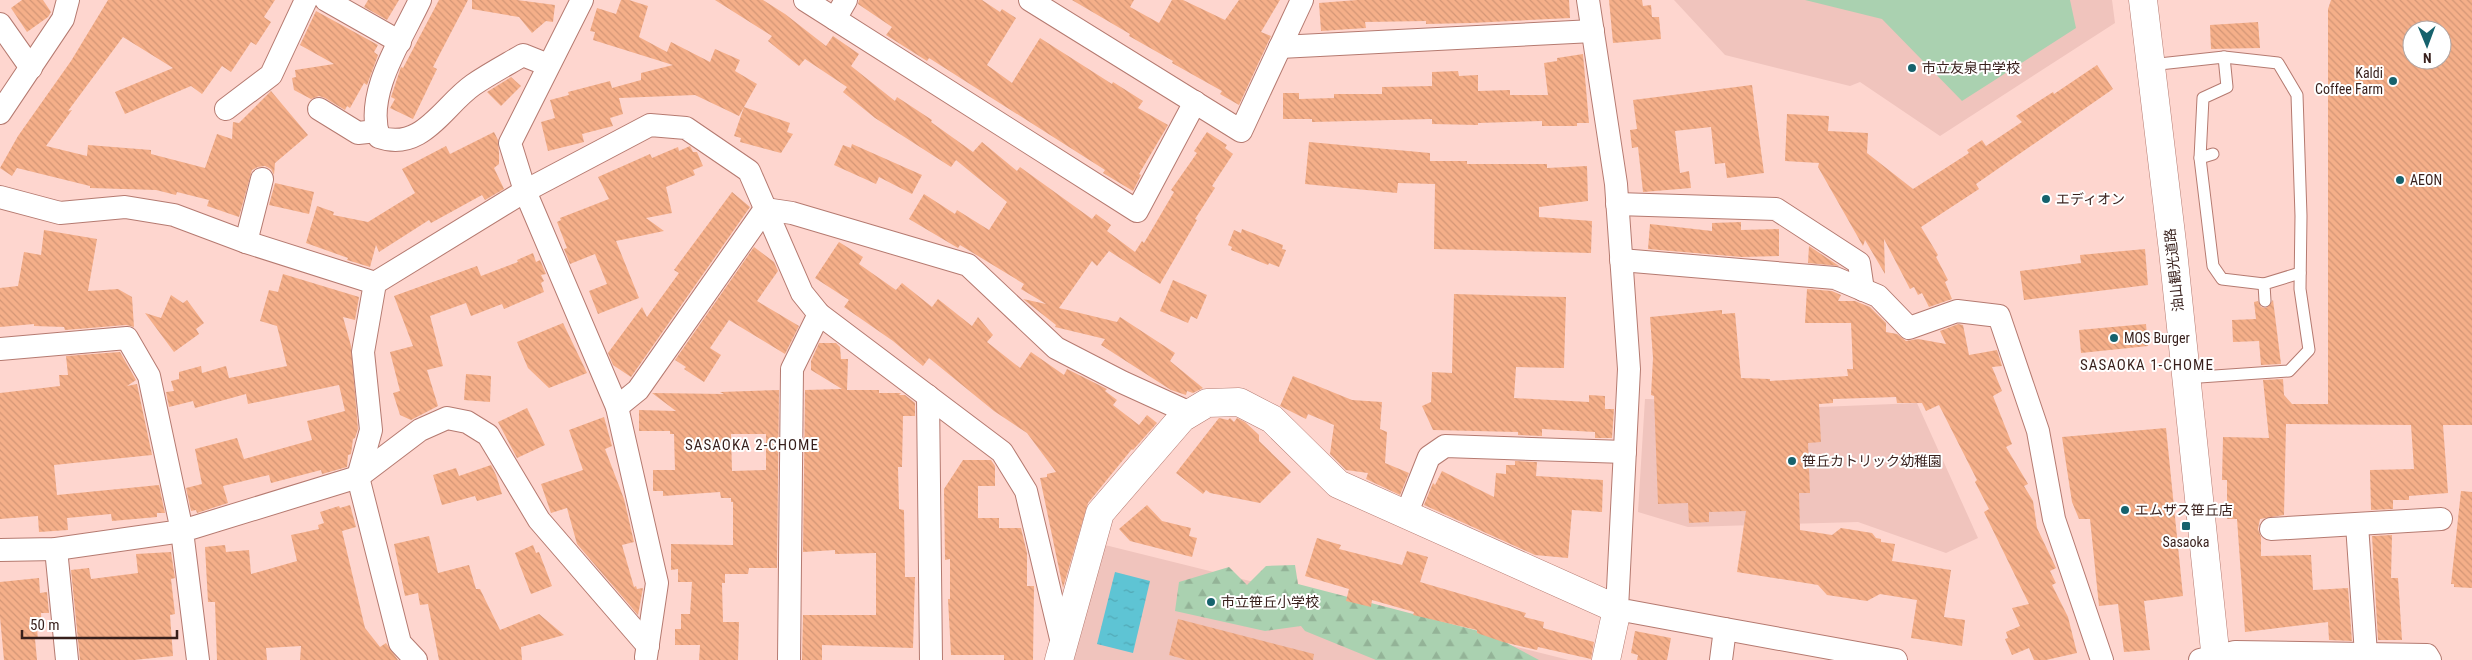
<svg xmlns="http://www.w3.org/2000/svg" width="2472" height="660" font-family="'Roboto Condensed','Noto Sans JP',sans-serif">
	<defs>
		<pattern id="forest-firs" width="22" height="20" patternUnits="userSpaceOnUse" patternTransform="scale(1.25)"><rect width="22" height="20" fill="#aad1b0"/><path d="M5 1l3.5 6h-7zM16 11l3.5 6h-7z" fill="#93b397"/></pattern>
		<pattern id="water-ripples" width="26" height="14" patternUnits="userSpaceOnUse" patternTransform="scale(1.25)"><rect width="26" height="14" fill="#5ec4d4"/><path d="M2 4q2-2 4 0t4 0M15 11q2-2 4 0t4 0" fill="none" stroke="#52a8b5"/></pattern>
		<pattern id="building-back-hatch" width="6" height="6" patternUnits="userSpaceOnUse" patternTransform="scale(1.25)"><rect width="6" height="6" fill="#f5af89"/><path d="M-1 5l2 2M0 0l6 6M5-1l2 2" fill="none" stroke="#d39676"/></pattern>
	</defs>
	<rect width="100%" height="100%" fill="#fed6cf"/>
	<g fill="#f0c4bd">
		<polygon points="1674,0 2112,0 2115,23 1940,136 1860,82 1850,86 1725,55"/>
		<polygon points="1645,399 1770,401 1772,409 1917,403 1978,538 1946,553 1858,522 1688,527 1638,512"/>
		<polygon points="1101,544 1569,660 1072,660"/>
	</g>
	<polygon fill="url(#forest-firs)" points="1295,565 1298,584 1490,634 1539,660 1376,660 1305,631 1301,626 1265,631 1175,611 1179,582 1229,567 1247,585 1266,566"/>
	<polygon fill="#aad1b0" points="1805,0 2070,0 2076,28 1962,101 1882,19"/>
	<polygon fill="url(#water-ripples)" points="1115,572 1150,581 1133,653 1097,644"/>
	<g fill="url(#building-back-hatch)" fill-rule="evenodd">
		<polygon points="22,0 43,0 51,12 48,17 27,32 11,8"/>
		<polygon points="108,0 275,0 264,17 271,22 256,45 251,42 231,72 222,66 202,94 191,86 125,114 115,92 173,68 123,37 68,111 72,110 46,146 87,156 88,145 151,150 151,154 205,168 217,134 232,139 233,122 239,123 271,91 308,135 275,163 274,175 271,169 265,166 258,167 252,170 239,217 207,206 209,200 177,192 176,195 156,190 90,188 90,186 17,168 12,176 0,168 18,136 71,61"/>
		<polygon points="368,0 399,0 387,20 364,7"/>
		<polygon points="439,0 468,0 433,67 437,69 413,119 390,108 395,99 391,97 401,67 403,68"/>
		<polygon points="472,0 517,0 555,5 553,22 546,21 532,33 519,17 472,9"/>
		<polygon points="621,0 629,0 648,6 639,37 667,52 671,42 710,62 715,49 740,60 735,71 757,84 744,107 790,123 787,132 793,134 781,153 740,142 741,138 734,136 744,107 739,116 695,95 619,98 623,114 610,118 613,126 582,134 584,142 548,151 541,122 555,118 550,100 569,95 568,92 610,81 612,88 641,80 641,73 673,65 593,40 595,32 590,31 597,8 616,14"/>
		<polygon points="715,0 763,0 785,14 826,46 833,36 859,54 851,66 895,101 897,97 932,120 931,122 973,152 982,142 1017,171 1020,167 1092,219 1096,214 1111,225 1107,231 1135,252 1142,241 1144,243 1174,192 1171,190 1197,153 1194,151 1207,132 1227,145 1225,148 1233,154 1212,186 1215,188 1195,219 1197,220 1160,284 1109,251 1097,266 1092,261 1059,308 1117,322 1120,317 1175,353 1170,361 1203,388 1193,393 1187,391 1186,395 1171,390 1101,345 1105,339 1055,327 1056,325 1023,299 1046,304 1021,289 1024,284 960,245 958,248 909,219 924,194 955,214 957,210 989,230 1007,202 956,160 951,167 875,118 843,92 847,87 805,59 799,66 768,41 772,36"/>
		<polygon points="859,0 982,0 1000,12 1002,9 1016,18 987,65 1012,83 1040,38 1112,84 1113,82 1143,101 1138,108 1168,125 1139,174 1141,175 1133,191 1103,173 1105,170 929,58 927,61 886,35 892,27 858,4"/>
		<polygon points="1072,0 1134,0 1130,7 1159,23 1172,0 1183,0 1225,20 1239,0 1280,0 1261,32 1271,36 1239,105 1220,94 1222,91 1172,63 1173,61 1129,36 1130,34"/>
		<polygon points="1357,0 1569,0 1570,18 1471,23 1426,24 1426,21 1365,22 1366,28 1321,31 1319,3"/>
		<polygon points="1609,0 1642,0 1643,6 1651,5 1652,17 1659,17 1661,39 1613,43"/>
		<path d="M2331,0H2472V425H2443L2448,493L2409,496V500H2393V509L2371,510L2370,470L2414,469L2411,425L2286,424L2284,515L2260,519L2258,529L2261,537V556L2311,555L2313,590L2348,588L2352,641L2329,640L2328,622L2245,632L2237,519H2227V480H2222L2223,437L2269,438L2263,380L2283,379L2284,395L2292,404H2328V9ZM2412,30H2442V60H2412Z"/>
		<polygon points="316,11 378,45 374,52 378,55 367,85 364,83 350,108 347,106 345,110 325,98 319,96 311,99 294,90 292,78 296,77 295,70 334,64 300,45"/>
		<polygon points="2258,22 2260,48 2211,49 2210,25"/>
		<polygon points="1583,54 1589,123 1577,123 1577,126 1542,126 1542,121 1478,123 1478,125 1432,124 1432,119 1312,122 1312,119 1283,119 1283,93 1299,93 1299,99 1334,98 1334,94 1382,94 1382,87 1432,86 1432,72 1458,71 1459,76 1478,75 1478,91 1510,90 1510,95 1548,95 1544,63 1557,61 1557,58"/>
		<polygon points="2097,65 2113,89 1976,184 1979,189 1921,227 1938,255 1936,257 1948,280 1945,282 1952,299 1929,307 1922,293 1918,295 1914,287 1910,289 1884,239 1885,274 1865,240 1863,246 1818,167 1819,163 1785,161 1787,114 1829,116 1828,131 1868,133 1867,153 1913,189 1969,153 1967,150 1982,140 1986,146 2022,122 2016,116 2053,92 2054,94"/>
		<polygon points="511,77 521,86 501,106 487,92"/>
		<polygon points="1752,85 1764,173 1727,178 1725,163 1715,164 1711,127 1675,131 1680,173 1689,171 1691,188 1643,192 1638,147 1632,148 1630,130 1637,129 1633,100"/>
		<polygon points="494,132 498,140 499,153 499,164 494,168 504,189 485,200 482,195 431,223 429,220 379,252 376,245 370,267 347,260 348,258 306,243 317,206 334,212 333,215 368,222 415,193 402,169 446,146 450,154"/>
		<polygon points="1309,142 1430,153 1430,161 1467,161 1467,164 1547,164 1547,168 1587,166 1588,201 1539,207 1539,217 1592,221 1591,253 1434,249 1435,184 1398,183 1397,193 1305,184"/>
		<polygon points="852,144 922,175 912,194 879,177 876,184 834,165 843,145 851,148"/>
		<polygon points="690,146 693,152 697,152 703,166 693,170 695,175 666,187 672,213 646,218 664,231 616,241 639,298 598,314 589,291 607,284 595,254 570,264 564,249 567,248 557,222 561,220 560,218 609,199 598,177 650,154 652,158 678,147 679,151"/>
		<polygon points="275,183 314,192 309,214 269,205"/>
		<polygon points="732,192 750,207 631,377 613,365 608,353 642,307 647,317 679,273 674,270"/>
		<polygon points="1741,222 1741,230 1779,229 1779,256 1742,257 1648,249 1650,224 1712,231 1712,223"/>
		<polygon points="1242,229 1283,245 1282,249 1286,250 1279,267 1269,263 1268,265 1231,250 1232,247 1228,245 1234,230 1241,233"/>
		<polygon points="44,230 97,239 88,291 118,289 132,297 134,327 126,325 65,330 64,327 34,326 34,324 0,327 0,288 18,286 24,252 41,255"/>
		<polygon points="839,242 863,257 859,264 896,290 902,283 932,307 938,299 972,326 978,317 993,335 987,342 1020,368 1031,352 1064,375 1067,369 1107,389 1105,391 1117,400 1113,405 1139,425 1147,415 1157,423 1133,450 1132,449 1088,503 1063,588 1040,478 1047,477 1047,474 1056,472 1027,433 994,411 929,358 923,366 893,341 844,307 849,300 815,278"/>
		<polygon points="1809,246 1839,266 1808,263"/>
		<polygon points="754,247 774,262 778,271 757,301 799,326 785,354 729,320 710,348 721,355 704,382 684,369 686,367 675,360"/>
		<polygon points="2145,249 2148,285 2024,300 2020,271 2081,263 2080,255"/>
		<polygon points="533,253 536,262 540,260 546,274 541,275 544,281 541,283 544,292 504,309 502,304 471,316 466,303 430,316 443,366 427,370 438,406 411,420 400,415 393,393 400,391 390,352 413,346 394,296 477,266 481,276 518,262 517,260"/>
		<polygon points="283,274 359,297 355,320 343,317 351,346 358,429 355,438 353,439 351,454 348,455 347,467 322,474 321,470 271,483 269,475 223,486 228,503 197,513 196,510 191,511 186,488 202,484 195,449 237,438 244,459 312,440 307,421 345,411 339,385 248,404 246,394 195,408 193,401 169,407 166,392 174,391 171,381 179,379 179,372 201,366 202,373 226,366 229,378 287,366 277,326 260,321 269,290 278,292"/>
		<polygon points="1173,280 1207,295 1197,319 1191,316 1188,323 1160,311"/>
		<polygon points="1807,289 1832,291 1841,295 1838,301 1855,301 1870,307 1886,323 1886,332 1897,334 1906,341 1918,339 1946,344 1940,331 1958,324 1963,325 1969,355 1997,350 2002,366 1992,367 2002,391 1993,396 2012,444 2006,447 2028,484 2024,486 2033,501 2037,528 2056,568 2050,571 2056,583 2052,585 2068,617 2077,653 2046,660 2034,660 2029,648 2012,655 2005,639 2008,638 2006,632 2020,626 2012,608 2029,604 1984,512 1989,509 1975,482 1977,480 1939,405 1926,411 1922,403 1897,403 1896,397 1833,399 1833,403 1819,404 1821,442 1808,443 1810,493 1799,493 1800,530 1832,535 1841,528 1872,533 1876,538 1881,539 1881,542 1895,544 1892,561 1951,570 1944,617 1965,620 1962,646 1911,638 1917,600 1880,594 1867,601 1827,595 1818,585 1737,572 1746,511 1709,512 1709,522 1689,523 1688,503 1658,504 1654,396 1651,395 1653,358 1650,317 1722,310 1722,314 1735,313 1741,378 1770,379 1770,381 1848,376 1847,369 1853,369 1851,323 1805,323"/>
		<polygon points="1454,294 1566,297 1564,368 1516,367 1514,398 1589,402 1589,395 1605,396 1605,409 1614,409 1612,438 1595,438 1595,432 1542,429 1542,436 1518,435 1518,432 1433,430 1422,406 1431,402 1432,372 1452,373"/>
		<polygon points="171,295 183,303 187,300 204,323 196,329 199,334 174,352 145,313 161,318"/>
		<polygon points="2273,300 2281,364 2261,365 2259,341 2233,342 2232,320 2256,319 2254,302 2258,301 2261,307 2266,308"/>
		<polygon points="563,323 587,373 549,388 528,368 517,342"/>
		<polygon points="2146,324 2148,346 2081,353 2079,330"/>
		<polygon points="819,343 836,343 840,347 841,359 848,359 847,390 879,390 879,393 901,393 899,395 905,395 915,403 915,416 903,416 902,467 898,467 899,509 904,510 905,577 915,577 913,648 822,645 822,660 802,660 803,615 876,615 876,553 835,554 835,550 803,552 805,390 842,389 811,370 811,361"/>
		<polygon points="120,352 136,380 127,386 137,384 152,455 54,465 57,495 159,485 165,513 157,513 157,517 112,521 111,514 67,518 68,530 39,532 38,516 0,519 0,393 60,386 59,375 68,375 66,356"/>
		<polygon points="466,374 491,376 490,402 464,400"/>
		<polygon points="1293,376 1352,400 1382,402 1380,429 1387,432 1385,463 1409,473 1400,495 1366,479 1368,473 1346,470 1330,454 1334,425 1308,414 1306,419 1280,406"/>
		<path d="M779,390L777,568H749L748,574H725V583H722L723,622H739L738,660H699L700,645H675V629H681V614H690L692,582H678V569L671,570V544L733,545V502H731V498H721L720,492L663,496V491H653V470H675L674,434H670V431H639V410L676,411L652,393L724,394L720,392ZM731,434H766V470L732,471Z"/>
		<polygon points="527,408 545,445 517,458 498,422"/>
		<polygon points="604,417 612,446 605,449 624,499 634,542 622,545 634,587 636,586 637,589 643,588 638,615 577,544 567,508 551,513 541,484 583,470 569,430"/>
		<polygon points="1219,418 1228,420 1230,418 1234,422 1237,418 1245,422 1259,435 1259,441 1291,472 1260,503 1210,493 1206,490 1203,494 1176,473"/>
		<polygon points="2166,428 2183,596 2144,601 2150,650 2124,652 2118,604 2099,606 2090,519 2079,519 2072,502 2062,437"/>
		<polygon points="963,460 991,460 995,466 995,486 978,486 978,518 999,518 999,528 1021,528 1027,553 1027,586 1034,586 1033,660 1004,660 1004,655 951,655 948,599 950,599 950,559 945,560 944,489"/>
		<polygon points="1515,461 1537,462 1536,476 1603,480 1602,512 1572,510 1568,558 1535,555 1424,505 1433,483 1435,485 1442,471 1494,497 1496,473 1506,474 1506,465 1515,465"/>
		<polygon points="491,465 496,475 502,494 477,501 475,496 442,505 433,475 456,468 459,476"/>
		<polygon points="2461,491 2472,492 2472,588 2454,587 2454,584 2451,584"/>
		<polygon points="350,505 356,527 342,531 365,628 380,647 386,643 398,660 300,660 301,646 266,648 267,660 217,660 215,602 208,602 205,547 225,545 226,552 249,550 251,574 297,561 291,535 319,529 318,525 324,523 320,512 339,506 340,508"/>
		<polygon points="1147,505 1162,521 1191,528 1189,536 1197,538 1192,557 1130,541 1119,529"/>
		<polygon points="2392,535 2391,578 2398,578 2402,640 2378,640 2372,536"/>
		<polygon points="429,536 438,573 469,565 476,589 480,589 500,630 539,614 564,635 521,647 522,660 439,660 428,604 420,605 418,593 405,596 394,544"/>
		<polygon points="1317,538 1341,545 1339,549 1402,565 1407,551 1428,557 1420,582 1526,613 1524,617 1544,622 1543,628 1594,642 1591,659 1538,647 1537,650 1503,642 1477,633 1477,630 1413,615 1414,612 1372,600 1371,607 1346,601 1349,589 1305,576"/>
		<polygon points="533,545 536,553 539,552 552,586 531,594 515,553"/>
		<polygon points="171,552 175,578 171,579 175,614 170,615 173,656 134,660 80,660 71,570 89,568 91,579 138,573 136,554"/>
		<polygon points="39,578 40,593 47,592 49,613 41,613 42,628 37,629 38,639 35,639 37,660 4,660 0,617 0,582"/>
		<polygon points="1178,619 1314,654 1313,660 1187,660 1169,655"/>
		<polygon points="1635,631 1671,638 1667,660 1637,660 1638,655 1631,653"/>
	</g>
	<g fill="none" stroke-linecap="round" stroke-linejoin="round">
		<g stroke="#b57a70" stroke-width="13">
			<g id="lane">
				<polyline points="2150,65 2224,57 2227,87 2203,98 2200,158 2213,154"/>
				<polyline points="2200,158 2213,266 2222,279 2264,284"/>
				<polyline points="2265,301 2264,284 2300,273"/>
				<polyline points="2185,378 2289,371 2309,350 2300,289 2301,216 2297,95 2278,63 2224,57"/>
			</g>
		</g>
		<g stroke="#b57a70" stroke-width="24">
			<g id="street">
				<polyline points="326,0 400,42"/>
				<path d="M420,0C402,39 364,94 379,137C422,152 443,106 473,85C489,74 506,65 523,55L548,65"/>
				<polyline points="582,0 510,143 525,191 617,407 657,583 646,657"/>
				<polyline points="805,0 1137,211 1195,102"/>
				<polyline points="1030,0 1241,131 1302,0"/>
				<polyline points="1588,0 1616,184 1629,369 1617,609 1725,629 1721,660"/>
				<polyline points="835,19 846,0"/>
				<polyline points="0,24 31,68"/>
				<polyline points="1280,47 1593,31"/>
				<polyline points="226,109 271,75 306,0"/>
				<polyline points="319,109 358,133 377,131"/>
				<polyline points="0,113 63,19 68,0"/>
				<polyline points="0,197 60,213 125,207 174,215 246,242 375,283"/>
				<polyline points="1617,204 1776,209 1859,263 1863,290"/>
				<polyline points="246,242 262,179"/>
				<polyline points="1621,260 1835,278 1878,296 1909,328 1957,311 1999,316 2038,431 2054,519 2102,660"/>
				<polyline points="0,349 127,338 149,376 182,531 56,549 0,550"/>
				<polyline points="928,396 931,660"/>
				<polyline points="617,407 638,390 765,209 792,213 968,265 1056,348 1122,382 1190,413"/>
				<polyline points="1406,515 1429,457 1445,446 1625,452"/>
				<polyline points="2357,525 2366,654"/>
				<polyline points="2271,529 2441,519"/>
				<polyline points="56,549 67,660"/>
				<polyline points="1725,629 1896,660"/>
				<polyline points="198,660 182,531 358,477 420,430 447,418 467,422 488,435 539,520 648,646"/>
				<polyline points="416,660 400,643 358,477 371,430 363,352 375,283 525,191 650,125 686,128 749,171 802,293 819,314 1002,452 1026,491 1062,643"/>
				<polyline points="789,660 792,369 819,314"/>
				<polyline points="2200,660 2235,652 2427,655 2430,660"/>
			</g>
		</g>
		<g stroke="#b57a70" stroke-width="29">
			<g id="secondary">
				<polyline points="2143,0 2173,251 2216,660"/>
				<polyline points="1059,660 1100,513 1182,418 1207,403 1239,402 1272,419 1338,484 1617,609 1606,660"/>
			</g>
		</g>
		<use href="#lane" stroke="#fff" stroke-width="11"/>
		<use href="#street" stroke="#fff" stroke-width="22"/>
		<use href="#secondary" stroke="#fff" stroke-width="28"/>
	</g>
	<g fill="#16626d" stroke="#fff" stroke-width="2">
		<circle cx="1912" cy="68" r="5"/>
		<circle cx="2393" cy="81" r="5"/>
		<circle cx="2400" cy="180" r="5"/>
		<circle cx="2046" cy="199" r="5"/>
		<circle cx="2114" cy="338" r="5"/>
		<circle cx="1792" cy="461" r="5"/>
		<circle cx="2125" cy="510" r="5"/>
		<rect x="2181" y="521" width="10" height="10" rx="2.5"/>
		<circle cx="1211" cy="602" r="5"/>
	</g>
	<g text-anchor="middle" dominant-baseline="central" stroke-width="4" stroke-linejoin="round" paint-order="stroke">
		<g font-size="14" fill="#371f1b" stroke="#fff" text-anchor="start">
			<text x="1922" y="68">市立友泉中学校</text>
			<text x="2383" y="73" text-anchor="end">Kaldi<tspan x="2383" dy="16">Coffee Farm</tspan></text>
			<text x="2410" y="180">AEON</text>
			<text x="2056" y="199">エディオン</text>
			<text x="2124" y="338">MOS Burger</text>
			<text x="1802" y="461">笹丘カトリック幼稚園</text>
			<text x="2135" y="510">エムザス笹丘店</text>
			<text x="2186" y="542" text-anchor="middle">Sasaoka</text>
			<text x="1221" y="602">市立笹丘小学校</text>
		</g>
		<g font-size="14" fill="#371f1b" stroke="#fff">
			<text transform="translate(2174 270) rotate(-96)">油山観光道路</text>
		</g>
		<g font-size="15" letter-spacing="1" fill="#371f1b" stroke="#fff">
			<text x="2147" y="365">SASAOKA 1-CHOME</text>
			<text x="752" y="445">SASAOKA 2-CHOME</text>
		</g>
	</g>
	<g transform="translate(2427 45) rotate(179)"><circle r="24" fill="#ffffff" stroke="#afa5a4"/>
	<path d="M0-4L9 19L0 12L-9 19Z" fill="#16626d"/>
	<text y="-8" font-size="14" font-weight="bold" text-anchor="middle" fill="#371f1b">N</text>
	</g>
	<path d="M22 630v8h155v-8" fill="none" stroke="#371f1b" stroke-width="2.5"/>
	<text x="30" y="630" font-size="15" fill="#371f1b" stroke="#ffffff" stroke-width="4" paint-order="stroke">50 m</text>
</svg>
